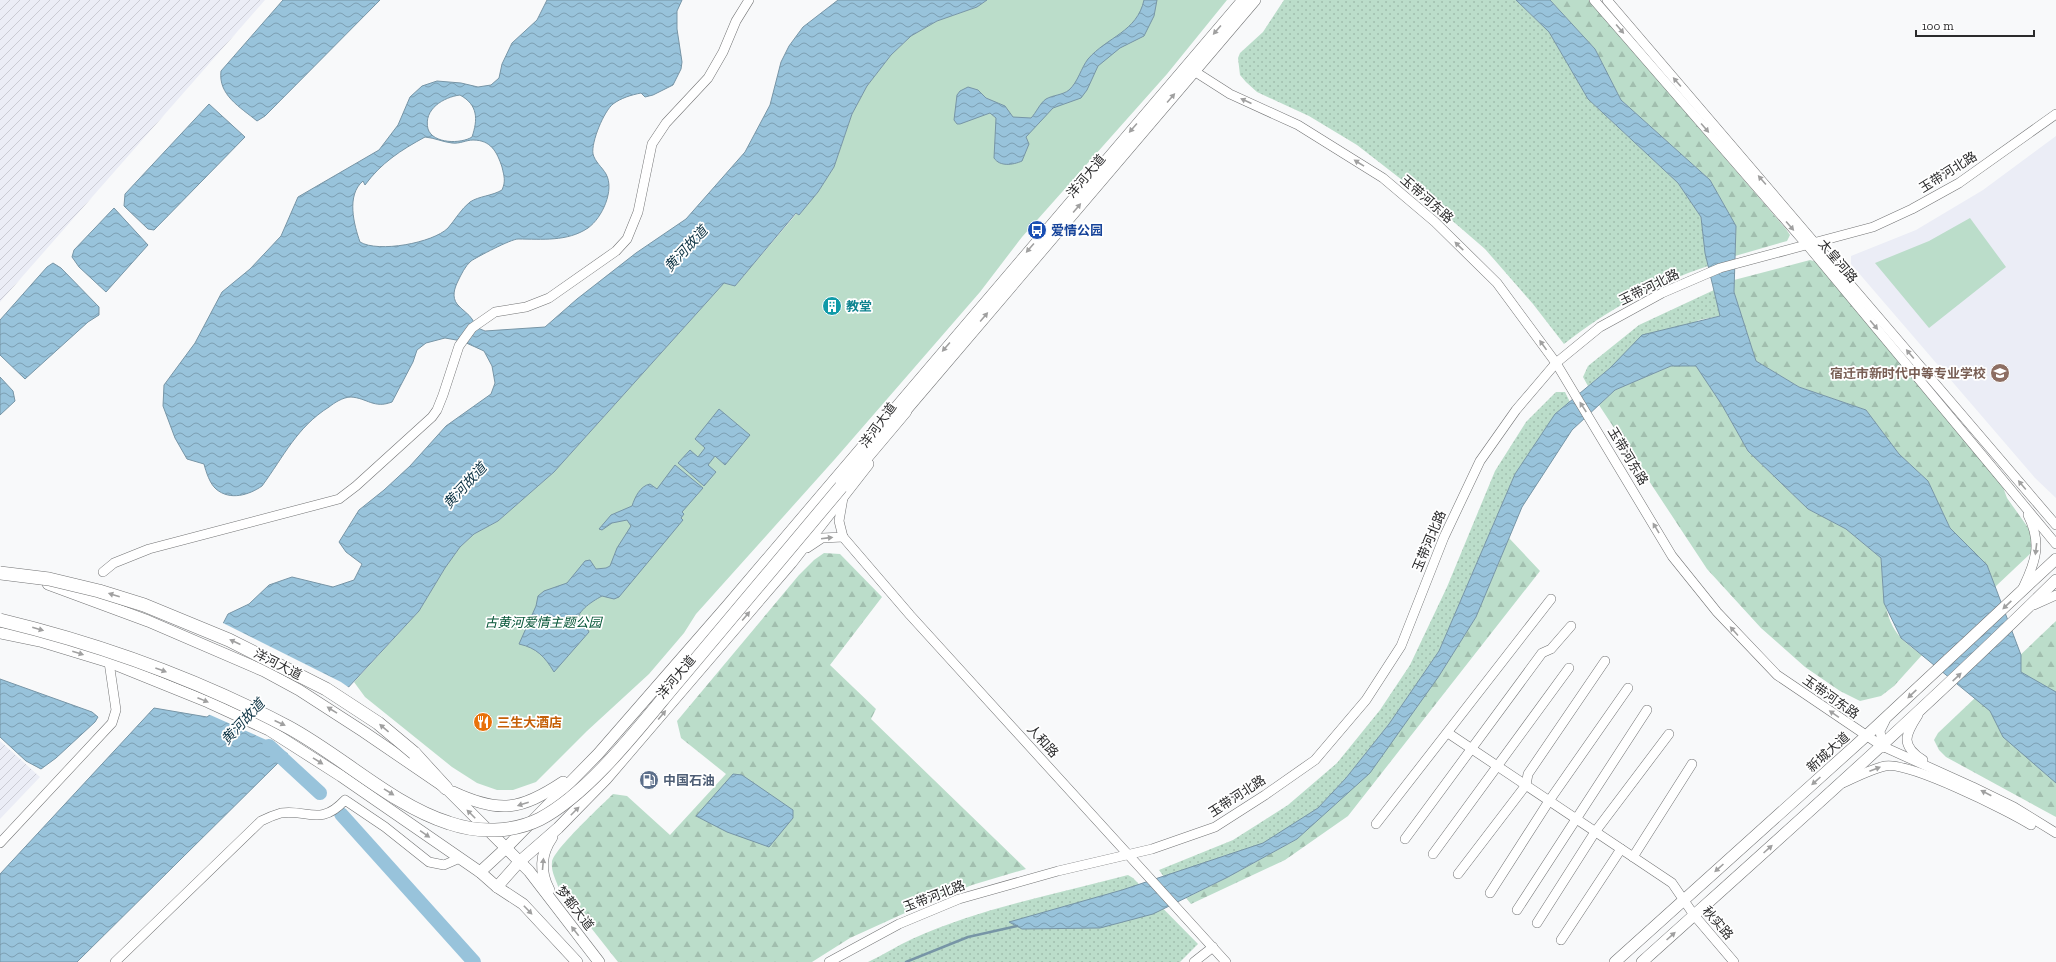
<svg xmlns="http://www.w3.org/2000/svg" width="2056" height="962" font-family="'Zilla Slab','Noto Sans SC',serif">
	<defs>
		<pattern id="industrial-furrows" width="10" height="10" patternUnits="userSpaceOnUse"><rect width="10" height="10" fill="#ebedf6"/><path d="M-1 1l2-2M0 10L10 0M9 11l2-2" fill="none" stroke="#cacbd3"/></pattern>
		<pattern id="grass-dots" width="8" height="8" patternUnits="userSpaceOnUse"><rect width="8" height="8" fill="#bbddca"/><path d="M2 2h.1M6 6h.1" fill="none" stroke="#a1beae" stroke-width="1.8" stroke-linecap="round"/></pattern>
		<pattern id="forest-firs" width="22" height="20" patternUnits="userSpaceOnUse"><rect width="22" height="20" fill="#bbddca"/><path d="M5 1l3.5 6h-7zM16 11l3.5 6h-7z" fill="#a1beae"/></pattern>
		<pattern id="water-waves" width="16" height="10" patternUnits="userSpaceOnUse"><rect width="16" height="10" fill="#98c3db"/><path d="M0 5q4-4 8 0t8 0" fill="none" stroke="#7c9fb2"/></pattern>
	</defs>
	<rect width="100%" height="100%" fill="#f8f9fa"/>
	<g fill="url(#industrial-furrows)">
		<polygon points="0,0 265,0 0,302"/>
		<polygon points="0,741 40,777 0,819"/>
	</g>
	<polygon fill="#ebedf6" points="2056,136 2056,498 2035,478 1851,264 1851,256 1916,230 1983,190"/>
	<g fill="url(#grass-dots)">
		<path d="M1284,0H1516L1549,32L1588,99L1678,183L1701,217L1708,266C1654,284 1609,309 1564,344L1533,304L1485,249L1433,204L1357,145L1309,116L1257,92L1246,82L1240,75L1238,58L1240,53L1263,32Z"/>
		<polygon points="1714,290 1720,316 1699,320 1610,368 1588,386 1583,377 1588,366 1639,325"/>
		<polygon points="1556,392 1565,392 1570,402 1555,414 1515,474 1439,651 1389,724 1346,778 1318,808 1264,843 1164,877 1159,870 1233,840 1288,805 1337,763 1380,710 1410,665 1447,587 1495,471 1526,422"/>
		<path d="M1128,875L1133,878L1198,944L1180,962H868C883,955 897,946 912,939C979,908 1057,894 1128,875Z"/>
	</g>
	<g fill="url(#forest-firs)">
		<polygon points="1550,0 1589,0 1786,229 1790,235 1787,241 1735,256 1736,226 1710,180 1621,100 1595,49"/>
		<polygon points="1810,260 1817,262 2000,479 2007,498 2034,536 2031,553 1995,587 1987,565 1950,528 1928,481 1899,454 1866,410 1799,387 1756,361 1734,292 1734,280"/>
		<path d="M1671,366H1696L1722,405L1748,451L1808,509L1846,529L1881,558C1883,584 1882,619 1902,639C1908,645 1915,650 1922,655L1894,686L1881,696L1860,701L1840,691L1805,667L1761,628L1707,569L1599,405L1615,390Z"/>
		<polygon points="1509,538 1540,571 1348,816 1285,860 1191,904 1186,898 1228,877 1297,839 1439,676 1476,617"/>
		<path d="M824,553L840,554L882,597L830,665L876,709L871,719L1026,869L972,885L905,913L850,938L812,962H618L558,886C555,878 551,871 552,862C554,849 601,806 613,794L627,796L670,835L726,774L681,738L677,721L799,575L814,560Z"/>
		<polygon points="2056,621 2056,817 1946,757 1939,750 1934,740 1938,733"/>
	</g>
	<g fill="#bbddca">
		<polygon points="987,0 1227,0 1167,74 1022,237 980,292 835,459 696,614 684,633 649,674 587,731 536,782 513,790 497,790 477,783 452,767 365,697 354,682 419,611 445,568 460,547 474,534 498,521 554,472 724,283 735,286 797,213 799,215 818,192 834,167 852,114 867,86 891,55 911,36 937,21 977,7"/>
		<polygon points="1970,218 2006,267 1929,328 1875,263 1929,241"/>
	</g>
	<g fill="url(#water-waves)" stroke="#7795a6" fill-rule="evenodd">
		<path d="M283,0H380L265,116L257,121C240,107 218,95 221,71Z"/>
		<path d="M547,0H682L677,11V29L682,62L681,69L673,85L653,95L645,97L641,93C631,95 621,98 613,104C604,111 591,142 593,154C595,162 602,167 606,174C615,190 602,218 588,228C567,242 542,239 518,239C511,239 477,257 471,261C465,266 461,275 458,281C454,289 452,297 457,304C462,310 469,314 472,319C474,322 475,325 477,327C479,329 483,330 485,331L545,327L577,299L636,253L686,219L745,152L770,105L781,62L789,46L803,27L838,0H987L977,7L937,21L911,36L891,55L867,86L852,114L834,167L818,192L799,215L796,213L735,286L724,283L554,472L498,521L474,534L460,547L445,568L419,611L282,759L77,962H0V874L154,708L207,717L243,691L213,643L228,614L249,604L269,585L292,577L333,587L354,580L362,564L346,552L339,542L359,510L384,490L410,466L446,426L491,394L495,383L492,366L484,351L462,341L445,338L426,343L417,350L413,362L392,402C374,409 367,398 351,397C343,397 334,403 329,407C297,427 284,456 262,486C249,495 230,501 216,489C210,484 206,472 204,464L187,459L175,438L163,406L164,385L195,343L222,292L250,269L281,236L298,197L379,150L398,125L410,97L422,86L437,81L461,83L478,87L491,85L499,78L502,64L512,43L537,20ZM460,95C478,105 478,119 472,137C461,144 433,144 428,129C423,109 444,97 460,95ZM425,137C435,138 443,142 452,143C460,144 466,140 473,140C491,140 497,152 502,167C504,176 506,181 502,190C492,196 479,196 470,202C461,209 455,220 448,228C433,243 378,253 360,242C354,225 346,195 363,181L365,185C381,163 401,150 425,137Z"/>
		<path d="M1144,0H1157L1154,16L1144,36L1120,48L1098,66L1087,90L1081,98L1053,108L1026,137L1029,144L1022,161C1013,165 1000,167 994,158L996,118L990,113L960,124H957L954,120L957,95L960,91L968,87L978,90L986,98L1005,106L1013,117L1031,118C1036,113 1040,103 1046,99C1053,95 1063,95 1069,90C1078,82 1081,68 1088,59C1107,37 1137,32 1144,0Z"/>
		<polygon points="1516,0 1550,0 1595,49 1621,100 1710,180 1736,226 1734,292 1756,361 1799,387 1866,410 1899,454 1928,481 1950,528 1987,565 2021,655 2021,672 2056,692 2056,783 2003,737 1990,711 1901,638 1884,603 1881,558 1846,529 1808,509 1748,451 1722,405 1696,366 1671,366 1615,390 1572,430 1522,507 1476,617 1439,676 1370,773 1297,839 1228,877 1153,914 1100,928 1022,929 1009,922 1122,890 1263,843 1318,808 1346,778 1389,724 1439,651 1515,474 1555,414 1610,368 1642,335 1720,316 1705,253 1701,217 1678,183 1588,99 1549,32"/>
		<polygon points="209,104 245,137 154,230 148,229 124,206 125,194"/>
		<polygon points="114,208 148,245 106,292 79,267 72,257 74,250"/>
		<polygon points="53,263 61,268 99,307 99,315 88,322 25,379 0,355 0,320 47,267"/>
		<polygon points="0,377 13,391 15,401 0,415"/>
		<polygon points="719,409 750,435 725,465 715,456 708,465 716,472 704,486 678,463 690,450 698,457 705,448 695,439"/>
		<path d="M675,465L703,488L682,512L684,514L681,518L683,520L619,597L614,599L602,596C591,602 575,612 577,625L588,630L589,632L554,672C545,657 537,648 519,644L536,606L538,596L544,591L567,583L585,561L590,560L596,569L606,568L610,566L617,548L631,526L627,520L612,523L602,530L599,529L611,515L632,506C635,497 640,486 650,484L657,489Z"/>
		<polygon points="0,679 92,712 98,717 95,722 56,758 41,769 26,761 0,737"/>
		<polygon points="733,774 742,775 793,810 793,818 769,847 727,832 696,816"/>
	</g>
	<polygon fill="#f8f9fa" points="221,622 341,682 351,689 289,754 271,742 208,714 239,691 205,675 198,661"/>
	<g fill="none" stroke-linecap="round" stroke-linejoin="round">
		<polyline stroke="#7795a6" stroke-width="2.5" points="906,962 968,937 1017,926"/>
		<g stroke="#98c3db" stroke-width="14">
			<polyline points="269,746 320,793"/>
			<polyline points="341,814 474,962"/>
		</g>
		<g stroke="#727374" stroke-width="10">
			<g id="minor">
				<polyline points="1594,0 1808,246 2056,544"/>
				<polyline points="1607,0 2056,525"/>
				<polyline points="1194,71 1230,94 1298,125 1383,178 1435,222 1497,283 1556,363 1672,556 1717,612 1777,675 1882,746 1973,787 2014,807 2056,833"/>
				<polyline points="843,537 910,615 1226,962"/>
				<polyline points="807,548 822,538 843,537 839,521 843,498"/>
				<polyline points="103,572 114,563 149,549 339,499 356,486 432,417 437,410 443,395 459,346 472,328 495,312 526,307 549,298 616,251 627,239 638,212 652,144 666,123 708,78 723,52 736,21 749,0"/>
				<path d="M2023,588C2036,561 2042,543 2028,515"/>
				<polyline points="2034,605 2056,595"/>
				<path d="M1918,715C1905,735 1900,745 1923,760"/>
				<polyline points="1448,733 1672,883 1694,915 1734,962"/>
				<polyline points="1883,748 1880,731 1885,721"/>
				<path d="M1843,783C1856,777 1871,769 1885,766C1908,761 2009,811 2031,825"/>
				<polyline points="1376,824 1551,599"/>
				<polyline points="1405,839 1542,653 1551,649 1571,626"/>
				<polyline points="0,843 112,723 116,710 109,662"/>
				<polyline points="1433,854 1569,668"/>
				<polyline points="1633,857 1692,764"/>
				<polyline points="1458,874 1526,785 1528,774 1605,661"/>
				<polyline points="1490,893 1549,801 1628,688"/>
				<polyline points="1517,910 1647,710"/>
				<polyline points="1537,923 1595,832 1669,734"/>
				<polyline points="1561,940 1621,849"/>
				<path d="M115,962L261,821C267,818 274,815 281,813C308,809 320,827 345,800L385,827L429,862L444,865L460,858"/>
				<polyline points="829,962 899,924 959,899 1058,871 1152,849 1215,827 1265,795 1315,760 1366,700 1401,646 1444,537 1480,461 1516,410 1556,363 1600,327 1662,293 1720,268 1873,227 1912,209 1959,183 2056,114"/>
				<polyline points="1194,962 1213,947"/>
			</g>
		</g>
		<g stroke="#727374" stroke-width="12">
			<g id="major">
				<polyline points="900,417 1255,0"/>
				<polyline points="48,584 148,621 264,671 299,690 364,732 446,788 529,871 599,962"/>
				<polyline points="0,633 40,641 109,662 208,702 269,730 341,776 480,872 497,887 523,904 577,962"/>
				<path d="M453,792C500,814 521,810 563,782"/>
				<polyline points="480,872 506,848 598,754 727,606 1243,0"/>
				<polyline points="497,887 519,862 558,828 606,779 791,563 868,464"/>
				<path d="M549,890C540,873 540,854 552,837"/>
				<polyline points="1615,962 1866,736 2056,559"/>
				<path d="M1642,962C1782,836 1922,712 2056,580"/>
			</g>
		</g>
		<g stroke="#727374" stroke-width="14">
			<g id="highway">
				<polyline points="841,487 905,411"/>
				<polyline points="414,753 446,788"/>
			</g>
		</g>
		<use href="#minor" stroke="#fff" stroke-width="9"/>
		<use href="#major" stroke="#fff" stroke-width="11"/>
		<use href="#highway" stroke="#fff" stroke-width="13"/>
		<g stroke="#727374" stroke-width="14" stroke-linecap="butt">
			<g id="highway-bridge">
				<polyline points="0,573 49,579 99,591 144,605 229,640 326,689 378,723 414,753"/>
				<path d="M0,620C100,644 197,679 288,727C342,756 392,805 449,823C478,833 512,833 540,819C588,794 638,729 673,687C729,621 785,554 841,487"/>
			</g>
		</g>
		<use href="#highway-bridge" stroke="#fff" stroke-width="13"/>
	</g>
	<defs><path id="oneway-solid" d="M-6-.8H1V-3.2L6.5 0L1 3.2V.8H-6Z"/></defs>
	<g fill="#a0a0a0">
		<use href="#oneway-solid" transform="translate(1620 29) rotate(49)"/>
		<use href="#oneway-solid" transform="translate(1217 30) rotate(131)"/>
		<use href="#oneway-solid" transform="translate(1677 82) rotate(-131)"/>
		<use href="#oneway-solid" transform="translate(1171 98) rotate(-49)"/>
		<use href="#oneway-solid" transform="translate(1246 101) rotate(-156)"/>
		<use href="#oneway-solid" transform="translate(1133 128) rotate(131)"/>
		<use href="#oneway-solid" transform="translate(1705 128) rotate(49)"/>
		<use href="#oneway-solid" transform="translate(1359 163) rotate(-148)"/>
		<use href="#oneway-solid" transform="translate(1762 180) rotate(-131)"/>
		<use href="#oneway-solid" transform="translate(1077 208) rotate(-50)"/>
		<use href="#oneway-solid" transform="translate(1790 226) rotate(49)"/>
		<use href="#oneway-solid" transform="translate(1459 246) rotate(-136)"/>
		<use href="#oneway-solid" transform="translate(1030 248) rotate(131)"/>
		<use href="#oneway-solid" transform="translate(984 317) rotate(-50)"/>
		<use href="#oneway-solid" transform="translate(1874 325) rotate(50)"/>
		<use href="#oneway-solid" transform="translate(1543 345) rotate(-126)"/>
		<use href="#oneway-solid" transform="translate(946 347) rotate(131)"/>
		<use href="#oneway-solid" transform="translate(1910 354) rotate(-130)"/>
		<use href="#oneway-solid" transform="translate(1583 407) rotate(-123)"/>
		<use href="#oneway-solid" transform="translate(2022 485) rotate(-130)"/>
		<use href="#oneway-solid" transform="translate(1656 528) rotate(-121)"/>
		<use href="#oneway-solid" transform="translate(827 538) rotate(-7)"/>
		<use href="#oneway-solid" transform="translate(2036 549) rotate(97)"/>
		<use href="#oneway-solid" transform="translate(114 595) rotate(-163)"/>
		<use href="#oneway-solid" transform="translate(2007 605) rotate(137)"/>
		<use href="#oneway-solid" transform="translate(746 616) rotate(-50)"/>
		<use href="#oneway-solid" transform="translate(38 629) rotate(16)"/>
		<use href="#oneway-solid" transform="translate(1734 631) rotate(-132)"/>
		<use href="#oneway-solid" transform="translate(235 642) rotate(-155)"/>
		<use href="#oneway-solid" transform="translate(78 653) rotate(17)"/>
		<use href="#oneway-solid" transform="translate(161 670) rotate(20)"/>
		<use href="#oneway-solid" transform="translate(1957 677) rotate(-43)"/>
		<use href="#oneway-solid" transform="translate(1912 694) rotate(137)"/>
		<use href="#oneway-solid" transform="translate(203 700) rotate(22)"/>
		<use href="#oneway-solid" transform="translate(332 710) rotate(-148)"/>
		<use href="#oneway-solid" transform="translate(1834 714) rotate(-145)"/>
		<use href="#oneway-solid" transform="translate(662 715) rotate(-50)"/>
		<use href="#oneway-solid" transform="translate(280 723) rotate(25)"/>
		<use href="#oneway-solid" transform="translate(384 728) rotate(-140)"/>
		<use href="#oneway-solid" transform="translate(318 761) rotate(32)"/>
		<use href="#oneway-solid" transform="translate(1875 769) rotate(-21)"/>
		<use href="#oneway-solid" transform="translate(1816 781) rotate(138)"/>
		<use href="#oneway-solid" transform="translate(389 792) rotate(32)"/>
		<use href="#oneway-solid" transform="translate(1986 793) rotate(-153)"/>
		<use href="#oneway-solid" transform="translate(523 804) rotate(163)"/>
		<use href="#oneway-solid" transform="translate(575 811) rotate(-45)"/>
		<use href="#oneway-solid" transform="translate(471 814) rotate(-135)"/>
		<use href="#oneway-solid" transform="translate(425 834) rotate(35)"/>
		<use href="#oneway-solid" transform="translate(1768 849) rotate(-42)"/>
		<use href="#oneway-solid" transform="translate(543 864) rotate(-85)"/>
		<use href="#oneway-solid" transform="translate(1719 868) rotate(138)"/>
		<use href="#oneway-solid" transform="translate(528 910) rotate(46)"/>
		<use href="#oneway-solid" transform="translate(575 931) rotate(-128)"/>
		<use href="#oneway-solid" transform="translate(1671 936) rotate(-42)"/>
	</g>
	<defs>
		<g id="bus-disc" transform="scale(1)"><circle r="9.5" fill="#1a4fb4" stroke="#fff"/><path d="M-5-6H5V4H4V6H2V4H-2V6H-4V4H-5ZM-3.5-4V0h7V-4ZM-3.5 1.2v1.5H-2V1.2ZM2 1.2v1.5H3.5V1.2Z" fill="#fff"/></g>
		<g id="building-disc" transform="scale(1)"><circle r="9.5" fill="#0f9aa8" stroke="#fff"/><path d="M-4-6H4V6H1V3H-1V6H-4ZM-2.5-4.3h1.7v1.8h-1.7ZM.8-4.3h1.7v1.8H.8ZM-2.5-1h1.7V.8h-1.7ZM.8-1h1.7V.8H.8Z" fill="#fff"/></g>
		<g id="school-disc" transform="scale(1)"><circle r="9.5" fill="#8d6e63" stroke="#fff"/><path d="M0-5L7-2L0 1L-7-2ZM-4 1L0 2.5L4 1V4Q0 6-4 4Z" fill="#fff"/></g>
		<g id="restaurant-disc" transform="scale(1)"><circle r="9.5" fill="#e8710a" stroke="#fff"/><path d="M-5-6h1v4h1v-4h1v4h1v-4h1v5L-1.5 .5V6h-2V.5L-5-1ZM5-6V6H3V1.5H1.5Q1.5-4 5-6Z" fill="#fff"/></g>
		<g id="fuel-disc" transform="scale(1)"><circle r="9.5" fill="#5c6f8a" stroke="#fff"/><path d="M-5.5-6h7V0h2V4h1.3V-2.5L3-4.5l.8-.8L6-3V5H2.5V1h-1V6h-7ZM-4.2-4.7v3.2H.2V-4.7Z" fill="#fff"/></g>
	</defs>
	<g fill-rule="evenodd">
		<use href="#bus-disc" x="1037" y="230"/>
		<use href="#building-disc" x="832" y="306"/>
		<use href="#school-disc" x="2000" y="373"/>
		<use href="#restaurant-disc" x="483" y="722"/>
		<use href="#fuel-disc" x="649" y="780"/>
	</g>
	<g text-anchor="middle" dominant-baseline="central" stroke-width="3.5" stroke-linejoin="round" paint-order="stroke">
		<g font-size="13" fill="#2b2b2c" stroke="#fff">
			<text transform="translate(1948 172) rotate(-32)">玉带河北路</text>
			<text transform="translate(1086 176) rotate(-50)">洋河大道</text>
			<text transform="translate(1427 199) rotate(41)">玉带河东路</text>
			<text transform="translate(1838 261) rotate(50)">太皇河路</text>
			<text transform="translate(1649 287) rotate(-26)">玉带河北路</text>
			<text transform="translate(878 425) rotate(-54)">洋河大道</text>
			<text transform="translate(1628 456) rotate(59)">玉带河东路</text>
			<text transform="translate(1429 541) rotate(-67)">玉带河北路</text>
			<text transform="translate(278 664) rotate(27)">洋河大道</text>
			<text transform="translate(676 677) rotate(-50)">洋河大道</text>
			<text transform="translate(1831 697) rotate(35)">玉带河东路</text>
			<text transform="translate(1043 741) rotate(48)">人和路</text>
			<text transform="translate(1828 752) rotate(-42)">新城大道</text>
			<text transform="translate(1237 796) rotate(-33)">玉带河北路</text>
			<text transform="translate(934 896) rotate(-21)">玉带河北路</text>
			<text transform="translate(575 908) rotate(52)">梦都大道</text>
			<text transform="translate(1718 923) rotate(49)">秋实路</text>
		</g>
		<g font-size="13" font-weight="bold" fill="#164399" stroke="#fff" text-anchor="start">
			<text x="1051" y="230">爱情公园</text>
		</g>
		<g font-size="13" font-weight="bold" fill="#0d838f" stroke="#fff" text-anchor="start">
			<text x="846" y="306">教堂</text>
		</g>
		<g font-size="13" font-weight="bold" fill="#785e54" stroke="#fff" text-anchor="end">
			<text x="1986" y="373">宿迁市新时代中等专业学校</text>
		</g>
		<g font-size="13" font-style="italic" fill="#045436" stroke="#fff">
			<text x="543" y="622">古黄河爱情主题公园</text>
		</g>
		<g font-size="13" font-weight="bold" fill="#c56008" stroke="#fff" text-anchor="start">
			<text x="497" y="722">三生大酒店</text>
		</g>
		<g font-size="13" font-weight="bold" fill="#4e5e75" stroke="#fff" text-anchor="start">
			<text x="663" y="780">中国石油</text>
		</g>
		<g font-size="14" font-style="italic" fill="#0c3243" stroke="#fff">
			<text transform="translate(686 249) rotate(-47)">黄河故道</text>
			<text transform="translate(465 486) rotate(-47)">黄河故道</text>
			<text transform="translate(243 722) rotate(-47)">黄河故道</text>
		</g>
	</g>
	<path d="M1916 30v6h118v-6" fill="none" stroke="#2b2b2c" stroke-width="2"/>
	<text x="1922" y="30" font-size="12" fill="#2b2b2c" stroke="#ffffff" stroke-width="3" paint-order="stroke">100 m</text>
</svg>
